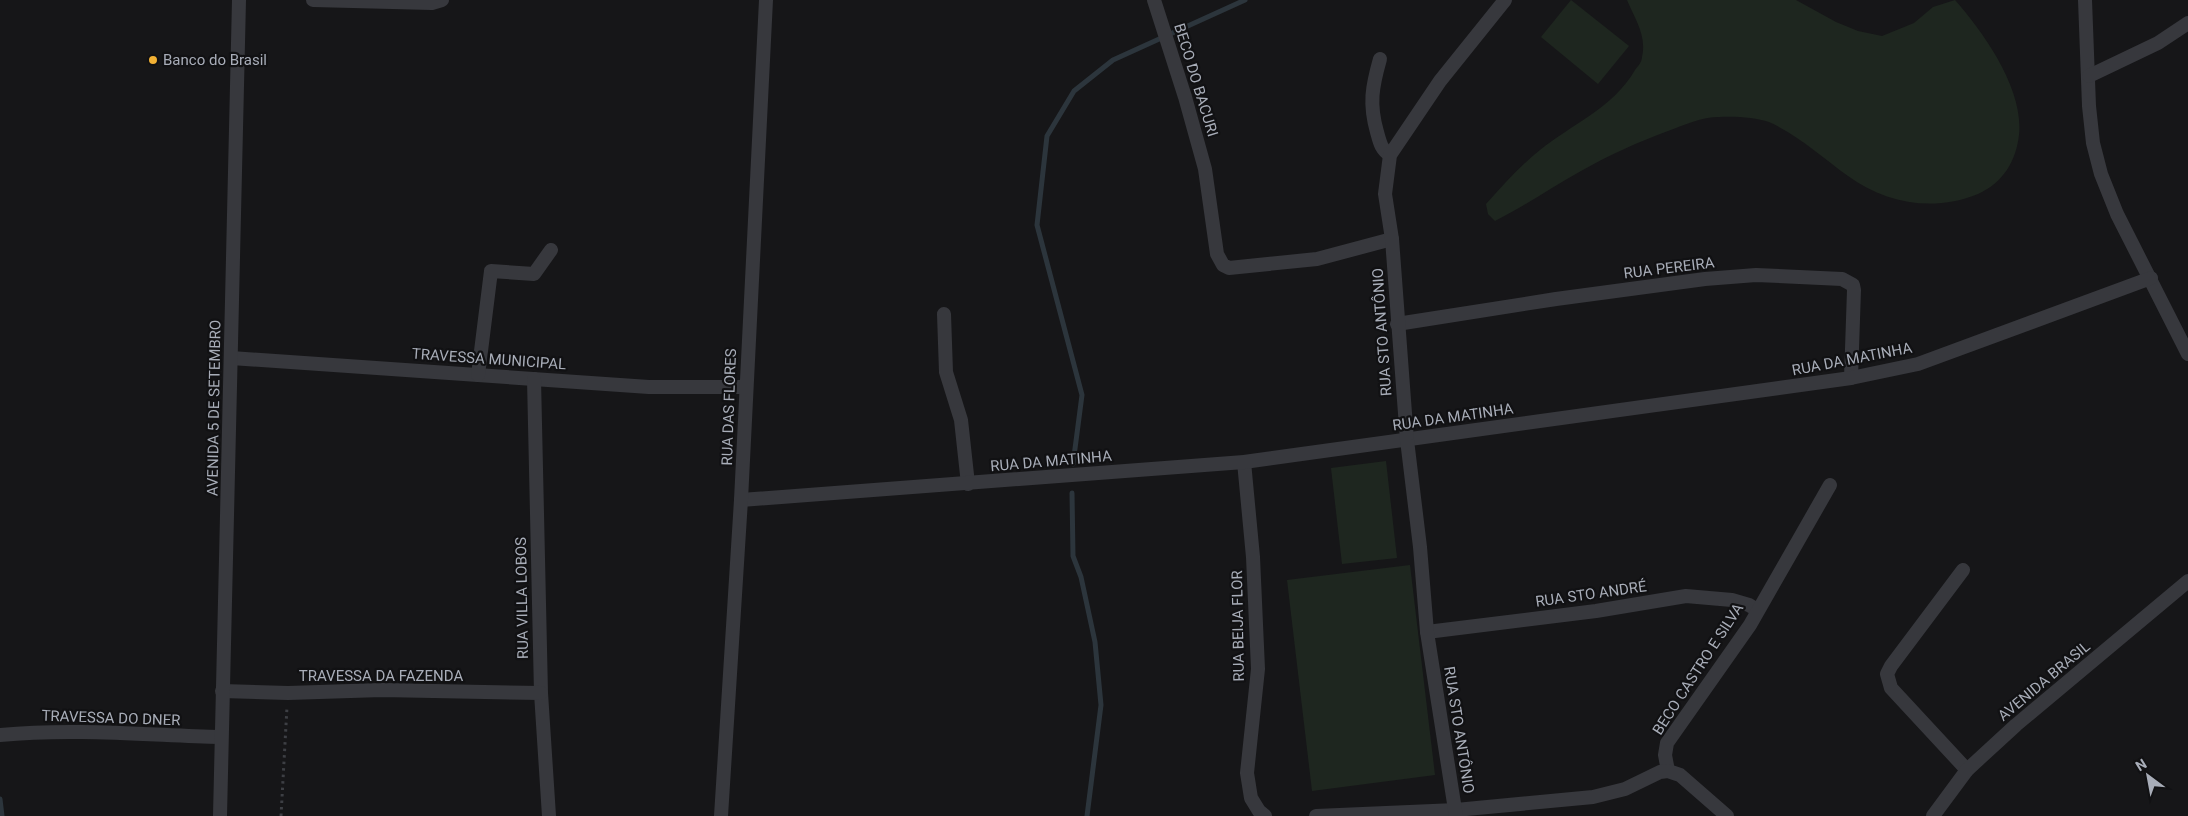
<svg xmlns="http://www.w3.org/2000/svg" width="2188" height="816" font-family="Roboto,sans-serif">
	<rect width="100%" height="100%" fill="#161618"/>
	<g fill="#1e261f">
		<polygon points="1571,0 1629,46 1598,84 1541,37"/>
		<path d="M1627,0H1796L1836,22L1858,31L1882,36L1914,23L1933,7L1955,0C1984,33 2024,89 2019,135C2016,161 2003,183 1978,194C1934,212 1886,204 1848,176C1822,157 1798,135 1769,122C1756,117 1733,116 1719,117C1702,117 1684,125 1668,131C1638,142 1609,155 1581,171C1552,187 1525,206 1495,221L1488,214L1486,204C1503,185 1520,166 1540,150C1572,124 1613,108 1635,70C1638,66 1642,62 1642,57C1647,36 1635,19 1627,0Z"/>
		<polygon points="1386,461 1397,558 1342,564 1331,468"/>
		<polygon points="1410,565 1435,775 1312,791 1287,580"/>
	</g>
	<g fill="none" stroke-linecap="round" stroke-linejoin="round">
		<g stroke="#2c353c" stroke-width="5">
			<polyline points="1073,464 1082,395 1037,225 1047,136 1074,91 1113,60 1245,0"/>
			<polyline points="1072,493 1073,556 1081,577 1095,642 1101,705 1087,816"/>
			<polyline points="0,799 2,816"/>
		</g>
		<polyline stroke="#3d3f44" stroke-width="3" stroke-dasharray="2.5 4" stroke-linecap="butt" points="281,816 287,707"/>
		<g stroke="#37383d" stroke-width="14">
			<polyline points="313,0 432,3 442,0"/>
			<polyline points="1154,0 1185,97 1205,169 1217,254 1223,265 1229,268 1317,259 1392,239"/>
			<polyline points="2085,0 2089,106 2093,143 2101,174 2117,214 2188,354"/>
			<path d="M1380,59C1372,87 1369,104 1377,132C1380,143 1381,149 1390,155"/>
			<polyline points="2089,76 2158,43 2188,23"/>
			<polyline points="944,314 946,372 961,420 968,484"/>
			<polyline points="1397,324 1556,299 1705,279 1756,275 1842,279 1853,285 1854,290 1851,378"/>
			<polyline points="231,358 649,387 746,387"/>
			<polyline points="478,375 491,271 534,274 551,250"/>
			<polyline points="534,379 541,693 549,816"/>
			<polyline points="1244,462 1253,557 1258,669 1247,773 1251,798 1259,811 1265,816"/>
			<polyline points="741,500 1244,462 1851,378 1918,364 2151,278"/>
			<polyline points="1963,570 1891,666 1887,674 1891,688 1967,770"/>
			<polyline points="1427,632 1596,611 1686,596 1732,600 1749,605 1757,610"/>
			<polyline points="222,691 288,693 382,690 541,693"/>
			<path d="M0,735C73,728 147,735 220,737"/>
			<polyline points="1668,771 1665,755 1667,743 1750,625 1830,485"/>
			<polyline points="220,816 239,0"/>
			<polyline points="721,816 741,500 766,0"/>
			<polyline points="1316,816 1456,810 1593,797 1625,789 1660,772 1668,771 1680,775 1727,816"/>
			<polyline points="1456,816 1427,632 1420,547 1407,440 1392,239 1385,194 1390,155 1440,81 1505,0"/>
			<polyline points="1933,816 1967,770 2016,725 2188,581"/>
		</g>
	</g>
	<circle fill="#f2b134" stroke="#111113" stroke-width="2" cx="153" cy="60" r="5"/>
	<g text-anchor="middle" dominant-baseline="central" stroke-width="4.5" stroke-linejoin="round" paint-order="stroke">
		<g font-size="15" fill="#a8adb8" stroke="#111113" text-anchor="start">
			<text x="163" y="60">Banco do Brasil</text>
		</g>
		<g font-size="15" fill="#a8adb8" stroke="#111113">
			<text transform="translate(1196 80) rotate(73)">BECO DO BACURI</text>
			<text transform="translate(1669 268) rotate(-7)">RUA PEREIRA</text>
			<text transform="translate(1382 332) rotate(-94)">RUA STO ANTÔNIO</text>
			<text transform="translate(489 359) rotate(4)">TRAVESSA MUNICIPAL</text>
			<text transform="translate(1852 359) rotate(-11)">RUA DA MATINHA</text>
			<text transform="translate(729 407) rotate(-88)">RUA DAS FLORES</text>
			<text transform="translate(214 408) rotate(-89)">AVENIDA 5 DE SETEMBRO</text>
			<text transform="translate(1453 417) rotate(-8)">RUA DA MATINHA</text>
			<text transform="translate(1051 461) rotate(-5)">RUA DA MATINHA</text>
			<text transform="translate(1591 594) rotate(-8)">RUA STO ANDRÉ</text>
			<text transform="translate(522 598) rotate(-91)">RUA VILLA LOBOS</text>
			<text transform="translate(1238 626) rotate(-91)">RUA BEIJA FLOR</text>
			<text transform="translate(1698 669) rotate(-57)">BECO CASTRO E SILVA</text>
			<text x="381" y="676">TRAVESSA DA FAZENDA</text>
			<text transform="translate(2044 681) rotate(-40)">AVENIDA BRASIL</text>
			<text transform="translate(111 718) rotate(2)">TRAVESSA DO DNER</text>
			<text transform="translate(1459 730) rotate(81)">RUA STO ANTÔNIO</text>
		</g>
	</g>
	<g transform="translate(2148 776) rotate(328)" stroke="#111113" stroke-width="4" paint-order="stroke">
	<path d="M0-4L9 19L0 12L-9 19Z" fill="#a8adb8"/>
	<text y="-8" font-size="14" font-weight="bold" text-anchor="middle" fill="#a8adb8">N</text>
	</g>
</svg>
